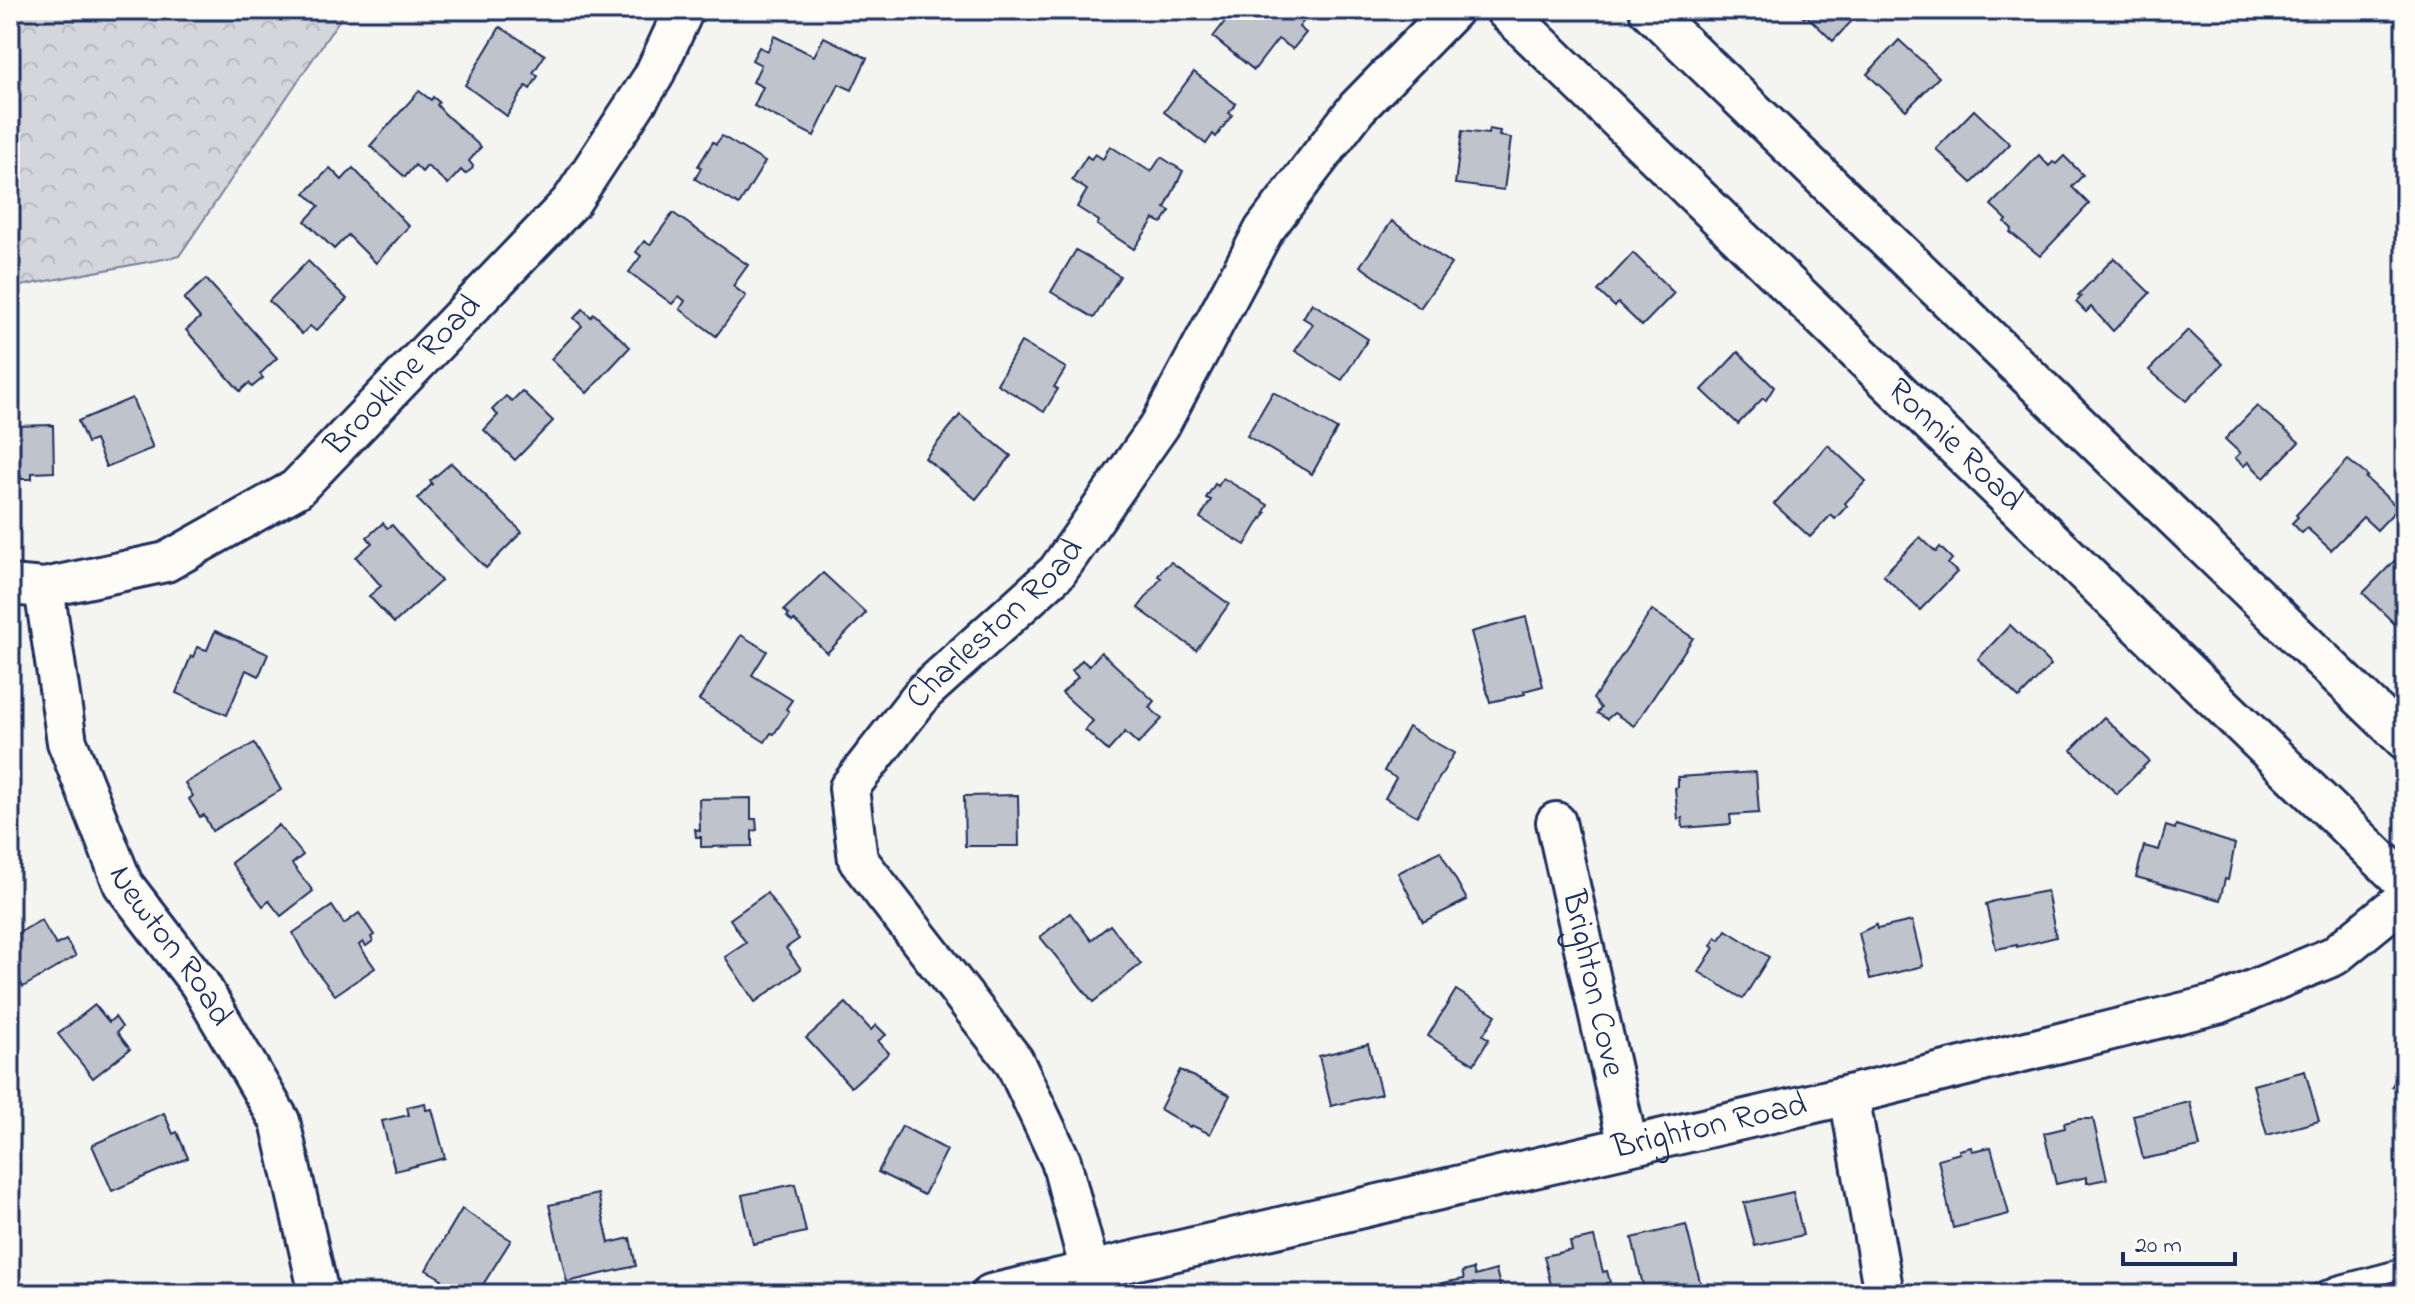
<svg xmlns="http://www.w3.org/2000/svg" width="2415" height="1304" font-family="'Indie Flower',sans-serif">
	<defs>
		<pattern id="forest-crowns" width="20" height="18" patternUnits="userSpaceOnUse" patternTransform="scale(2)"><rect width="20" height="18" fill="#d4d6db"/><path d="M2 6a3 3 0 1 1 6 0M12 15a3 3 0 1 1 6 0" fill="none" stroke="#b5b8be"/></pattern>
	</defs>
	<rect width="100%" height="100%" fill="#f4f4f1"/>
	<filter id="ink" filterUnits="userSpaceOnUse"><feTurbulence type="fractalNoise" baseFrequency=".0125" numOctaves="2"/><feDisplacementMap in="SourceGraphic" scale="16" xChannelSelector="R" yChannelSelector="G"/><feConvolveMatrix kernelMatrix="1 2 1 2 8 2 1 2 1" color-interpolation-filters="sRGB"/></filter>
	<g filter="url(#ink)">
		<polygon fill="url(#forest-crowns)" stroke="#78829c" stroke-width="2" points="10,10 346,10 179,256 10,288"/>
		<g fill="#bfc3cc" stroke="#1b2f5e" stroke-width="2">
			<polygon points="1234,10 1248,10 1255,16 1254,10 1303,10 1308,15 1299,27 1306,33 1293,49 1278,39 1254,70 1213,37"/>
			<polygon points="1796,10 1862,10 1833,41 1807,16 1804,18"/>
			<polygon points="500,27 545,55 533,73 538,76 530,89 526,86 507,116 465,85"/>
			<polygon points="774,36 814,56 824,37 867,58 852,90 839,84 814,136 754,106 763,87 753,82 761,65 752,60 759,47 768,51"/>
			<polygon points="1899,40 1939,77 1906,110 1867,74"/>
			<polygon points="1194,72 1236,104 1229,113 1232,115 1216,137 1213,134 1206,144 1164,112"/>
			<polygon points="419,91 431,100 433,97 439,102 437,105 444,113 481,147 469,161 473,166 472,169 465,174 461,170 448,184 427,166 422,172 415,165 405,177 370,146"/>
			<polygon points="1974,110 2010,144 1972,183 1936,149"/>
			<polygon points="1489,129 1500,131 1499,136 1511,138 1504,190 1455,184 1462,131 1488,134"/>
			<polygon points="722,136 765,162 739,205 695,179 701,168 698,166 713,142 716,144"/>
			<polygon points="1110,146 1151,172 1161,157 1183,171 1165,208 1170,211 1162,223 1154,219 1134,249 1097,225 1099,221 1077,207 1087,190 1072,180 1087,156 1091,159 1095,154 1103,159"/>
			<polygon points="2039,155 2049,166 2053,162 2056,164 2064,156 2083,175 2072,187 2089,204 2040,256 2010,232 2012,229 2005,222 2007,220 1991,205"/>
			<polygon points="330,168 342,180 353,168 409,226 376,263 348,235 334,249 305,221 319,206 305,193"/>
			<polygon points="673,213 748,265 733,286 746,296 716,336 680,309 685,301 679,296 672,304 629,272 641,256 636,252 644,241 650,245"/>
			<polygon points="1392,221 1451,264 1420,308 1360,266"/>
			<polygon points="1076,250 1120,276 1094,318 1051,292"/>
			<polygon points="1633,253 1674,293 1642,326 1618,303 1615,307 1598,291"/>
			<polygon points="2114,258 2150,293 2113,331 2091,307 2086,312 2076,302 2081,297 2078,295"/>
			<polygon points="308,261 347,299 316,331 310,326 302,334 269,301"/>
			<polygon points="206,279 277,358 260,374 263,378 252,387 249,383 240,391 186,330 200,318 184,299"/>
			<polygon points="1312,303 1368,339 1342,380 1295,351 1313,324 1303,318"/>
			<polygon points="583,309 591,317 594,314 630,347 587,393 551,359 582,326 574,318"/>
			<polygon points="2188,330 2223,364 2186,401 2149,370"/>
			<polygon points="1021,342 1066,368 1054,387 1058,389 1044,412 997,384"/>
			<polygon points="1738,352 1774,387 1766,400 1763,398 1738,424 1702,390"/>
			<polygon points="522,391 553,421 515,460 484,430 498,415 492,410 506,396 512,401"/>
			<polygon points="1273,392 1337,429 1312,474 1247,436"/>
			<polygon points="132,398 153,448 106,467 95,440 87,443 78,421"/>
			<polygon points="2257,406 2299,442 2264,478 2248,462 2244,466 2235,458 2240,453 2225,439"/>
			<polygon points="960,415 1011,456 976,499 925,458"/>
			<polygon points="53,425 54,472 32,473 32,479 21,479 20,474 10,474 10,426"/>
			<polygon points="1828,445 1866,481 1845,503 1847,506 1835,519 1831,515 1810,537 1774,504"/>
			<polygon points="2348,460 2368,476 2366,478 2398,508 2377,530 2363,517 2331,550 2307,528 2302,533 2292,523 2298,517 2296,515"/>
			<polygon points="451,463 522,532 486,568 417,499 432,484 430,481"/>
			<polygon points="1223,478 1268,505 1264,512 1266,513 1262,519 1261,518 1245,545 1200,518 1211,500 1206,498 1215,484 1218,486"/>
			<polygon points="383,523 387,528 392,525 441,581 394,623 369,596 381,586 356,557 372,543 367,537"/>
			<polygon points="1920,537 1936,552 1940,547 1952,559 1948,564 1957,572 1920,610 1883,575"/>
			<polygon points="2405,550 2405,625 2401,630 2363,593"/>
			<polygon points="1171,562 1229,604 1196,650 1138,608 1161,578 1158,576 1163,569"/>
			<polygon points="823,573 866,613 827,653 794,620 792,622 787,617 789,615 784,610"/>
			<polygon points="1652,610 1693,638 1634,726 1614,713 1607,719 1597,713 1601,708 1593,699"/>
			<polygon points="1526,617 1543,686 1524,691 1525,694 1490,702 1471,632"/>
			<polygon points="2010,625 2051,665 2019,698 1978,659"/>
			<polygon points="215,631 268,654 259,676 246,670 227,715 176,693 191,656 193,657 197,647 207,650"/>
			<polygon points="741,635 767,651 752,675 792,700 786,709 789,711 774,734 771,733 765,742 699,700"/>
			<polygon points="1101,652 1154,701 1149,707 1162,719 1138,744 1125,732 1108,751 1085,730 1093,721 1062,693 1078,677 1072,671 1082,660 1089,666"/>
			<polygon points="2104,717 2149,761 2117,794 2071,750"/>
			<polygon points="1408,727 1454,753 1417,816 1385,798 1396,778 1384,771"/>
			<polygon points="254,743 281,790 212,831 204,815 200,817 189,799 193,796 185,783"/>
			<polygon points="1756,772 1759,813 1730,815 1731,824 1683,828 1682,818 1678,819 1675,788 1678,787 1678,777"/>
			<polygon points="1018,795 1019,846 965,846 964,796"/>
			<polygon points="751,798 751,819 756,819 757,830 752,831 752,846 701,847 701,837 696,837 695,829 700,831 699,799"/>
			<polygon points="279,825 303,855 292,864 313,891 281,916 269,901 263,906 231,863"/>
			<polygon points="2176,825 2235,844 2228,880 2225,879 2220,900 2136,877 2144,846 2159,850 2166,826 2175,829"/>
			<polygon points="1440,851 1467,900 1423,922 1398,873"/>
			<polygon points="2047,891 2056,937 2017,947 2017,945 1996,949 1986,904 1994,901"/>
			<polygon points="767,893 799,939 786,948 801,969 755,1002 725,957 746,943 730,919"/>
			<polygon points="332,906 344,924 359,913 374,935 371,937 373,941 366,946 363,942 359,945 375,968 335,995 305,956 293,933"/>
			<polygon points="1070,913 1091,940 1110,925 1141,964 1093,1002 1040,937"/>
			<polygon points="41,920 56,945 66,940 76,956 23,987 10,965 10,938"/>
			<polygon points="1912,921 1923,966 1870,979 1859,933 1876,925 1877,929"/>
			<polygon points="1726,930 1769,957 1743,999 1699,972 1714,948 1711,946 1716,937 1720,940"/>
			<polygon points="1456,990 1496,1015 1483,1035 1489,1039 1474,1064 1428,1036"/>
			<polygon points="846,1003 871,1030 876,1025 886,1035 878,1041 889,1053 851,1087 806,1038"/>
			<polygon points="95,1005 109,1022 115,1017 122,1027 117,1032 130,1049 93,1078 58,1034"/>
			<polygon points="1368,1044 1381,1094 1331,1106 1319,1056"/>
			<polygon points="2405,1061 2405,1092 2392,1086"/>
			<polygon points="1180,1070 1230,1095 1210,1134 1191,1125 1190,1127 1160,1109"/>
			<polygon points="2305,1071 2319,1121 2267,1135 2253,1085"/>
			<polygon points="2190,1102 2200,1147 2143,1159 2133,1115"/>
			<polygon points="425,1103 426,1110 432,1109 445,1158 395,1171 382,1121 409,1115 407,1107"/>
			<polygon points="164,1113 173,1134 177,1132 188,1158 112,1191 92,1145"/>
			<polygon points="2080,1119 2093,1119 2107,1179 2087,1183 2087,1177 2056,1184 2044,1133 2065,1128 2064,1123"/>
			<polygon points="902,1126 947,1150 924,1195 878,1172"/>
			<polygon points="1971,1147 1972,1151 1991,1147 2009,1214 1953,1228 1938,1159 1960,1153 1959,1150"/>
			<polygon points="795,1184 806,1232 753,1244 742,1195"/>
			<polygon points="1793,1192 1803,1235 1755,1246 1744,1203"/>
			<polygon points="598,1194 609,1243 630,1238 636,1266 567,1282 549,1205"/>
			<polygon points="462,1209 511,1240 477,1294 464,1294 455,1289 454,1291 440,1282 442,1279 426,1270"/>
			<polygon points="1686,1225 1703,1294 1645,1294 1632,1238"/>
			<polygon points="1594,1237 1603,1272 1607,1271 1610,1282 1606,1283 1608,1294 1553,1294 1544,1256 1572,1250 1570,1242"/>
			<polygon points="1473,1269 1475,1276 1496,1270 1502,1294 1445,1294 1442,1283 1464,1279 1462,1272"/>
		</g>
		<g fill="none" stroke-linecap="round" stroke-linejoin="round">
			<g stroke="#1b2f5e" stroke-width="24">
				<polyline id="service" points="2319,1294 2337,1286 2405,1268"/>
			</g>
			<g stroke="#1b2f5e" stroke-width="44">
				<g id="minor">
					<path id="s1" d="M1505,10L2405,883"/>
					<polyline points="1649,10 2405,740"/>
					<path id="s2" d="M10,585L44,588L166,562L296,489L571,202L653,77L684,10"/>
					<path id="s3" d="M44,588L67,742L123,884L199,983L280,1121L319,1294"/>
					<path id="s4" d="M1556,822L1628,1146"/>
					<polyline points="1849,1095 1884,1294"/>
					<path id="s5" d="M1090,1271L1061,1161L1014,1061L858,860L849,788L924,692L1057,572L1160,425L1264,230L1357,108L1453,10"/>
					<path id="s6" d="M991,1294L1849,1095L2221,1003L2334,956L2405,898"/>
				</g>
			</g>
			<use href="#service" stroke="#fdfcf7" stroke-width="18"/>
			<use href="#minor" stroke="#fdfcf7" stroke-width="38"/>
		</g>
	</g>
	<g text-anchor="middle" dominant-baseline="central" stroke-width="8" stroke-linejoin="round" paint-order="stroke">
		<g font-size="34" fill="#1b2f5e" stroke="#fdfcf7">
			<text stroke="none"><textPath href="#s2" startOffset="464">Brookline Road</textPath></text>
			<text stroke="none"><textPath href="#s1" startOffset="626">Ronnie Road</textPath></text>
			<text stroke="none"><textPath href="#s5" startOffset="772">Charleston Road</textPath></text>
			<text stroke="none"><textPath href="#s3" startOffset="386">Newton Road</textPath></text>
			<text stroke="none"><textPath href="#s4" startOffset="166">Brighton Cove</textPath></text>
			<text stroke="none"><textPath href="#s6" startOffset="738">Brighton Road</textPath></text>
		</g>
	</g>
	<rect width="2415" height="1304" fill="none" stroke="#fdfcf7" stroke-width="40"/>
	<rect x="20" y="20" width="2375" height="1264" fill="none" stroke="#1b2f5e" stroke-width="3" filter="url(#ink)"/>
	<path d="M2123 1252v12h112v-12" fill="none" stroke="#1b2f5e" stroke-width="4"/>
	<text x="2135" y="1252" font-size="24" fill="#1b2f5e" stroke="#fdfcf7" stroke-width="6" paint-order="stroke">20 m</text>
</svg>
